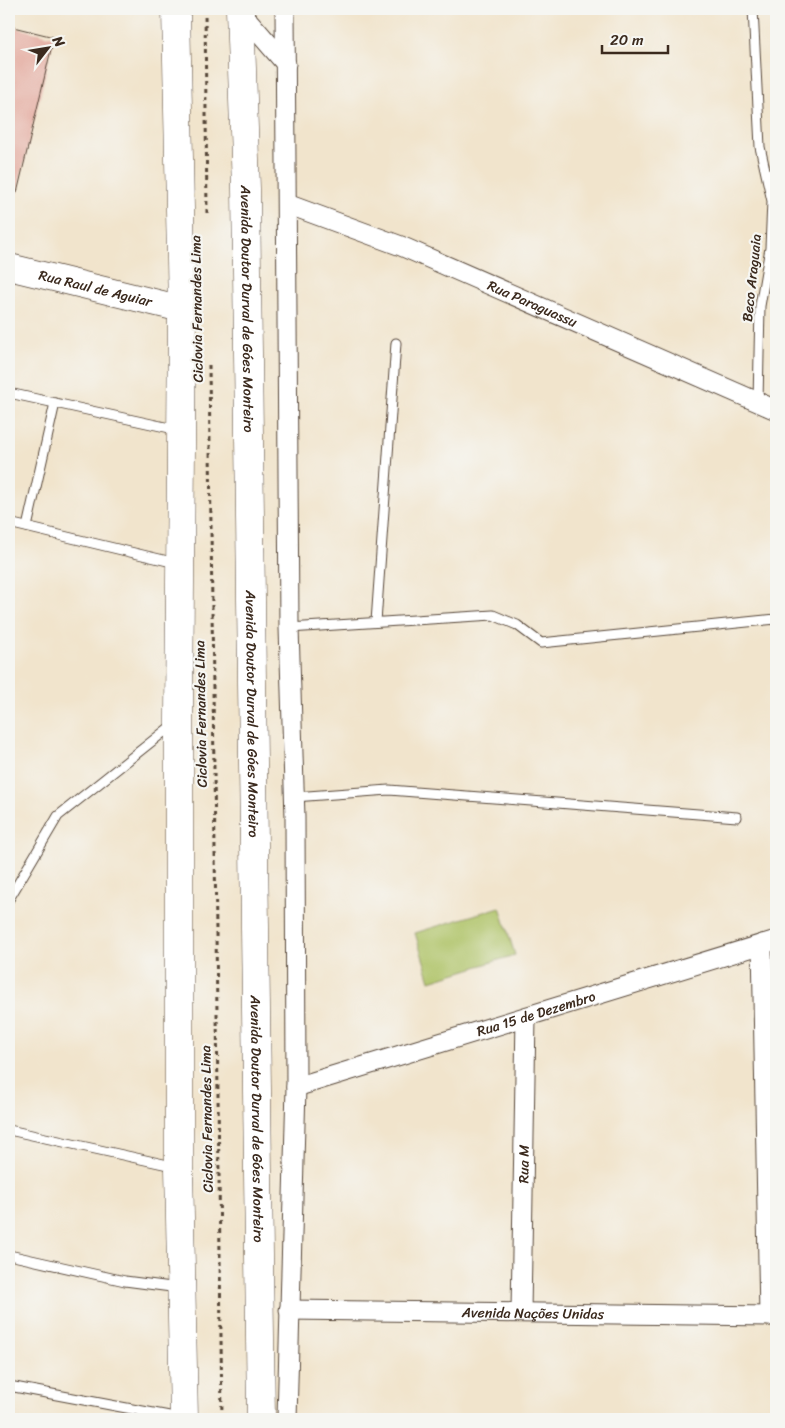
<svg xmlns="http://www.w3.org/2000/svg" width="785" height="1428" font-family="Sriracha,sans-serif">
	<rect width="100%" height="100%" fill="#f6f6f2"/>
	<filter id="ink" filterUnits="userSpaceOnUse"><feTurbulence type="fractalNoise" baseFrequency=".02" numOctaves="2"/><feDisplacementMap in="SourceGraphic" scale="10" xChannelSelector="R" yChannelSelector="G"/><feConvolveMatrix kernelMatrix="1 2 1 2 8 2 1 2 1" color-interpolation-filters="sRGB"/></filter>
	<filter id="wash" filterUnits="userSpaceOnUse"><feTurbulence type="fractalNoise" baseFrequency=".0096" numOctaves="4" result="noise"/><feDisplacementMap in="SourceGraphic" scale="20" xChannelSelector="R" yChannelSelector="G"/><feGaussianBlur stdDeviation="1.12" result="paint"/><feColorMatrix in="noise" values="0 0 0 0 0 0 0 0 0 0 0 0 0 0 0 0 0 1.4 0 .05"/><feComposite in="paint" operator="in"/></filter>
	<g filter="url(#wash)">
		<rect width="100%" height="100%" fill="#f1e4cc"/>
		<polygon fill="#afc367" stroke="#757642" points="500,907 515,955 430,981 415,933"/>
		<g id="blocks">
			<polygon fill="#e3a79b" points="9,26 54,37 17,193 9,191"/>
		</g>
	</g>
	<g filter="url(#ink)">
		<use href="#blocks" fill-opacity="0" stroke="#564638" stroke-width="1"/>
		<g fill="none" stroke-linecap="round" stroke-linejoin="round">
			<g stroke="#564638" stroke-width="11">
				<g id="lane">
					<polyline points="753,9 760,147 772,201 770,248 760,306 758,402"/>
					<polyline points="9,393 179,430"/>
					<polyline points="9,523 176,563"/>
					<polyline points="27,527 55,403"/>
					<polyline points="376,622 396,343"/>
					<polyline points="289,628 493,615 517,625 541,643 776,619"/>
					<polyline points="294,797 389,790 737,817"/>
					<polyline points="9,899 58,816 175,723"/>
					<polyline points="9,1130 177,1167"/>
					<polyline points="9,1255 125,1281 179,1288"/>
					<polyline points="9,1386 180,1418"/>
				</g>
			</g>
			<g stroke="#564638" stroke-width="21">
				<g id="street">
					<polyline points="285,9 289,628 295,817 296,1087 287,1419"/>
					<polyline points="240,11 286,64"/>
					<path id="s1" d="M287,204L401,246L776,410"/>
					<polyline points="762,944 769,1316"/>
					<path id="s2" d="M296,1087L776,940"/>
					<path id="s3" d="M289,1310L776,1316"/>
					<path id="s4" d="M521,1312L526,1017"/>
				</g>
			</g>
			<g stroke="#564638" stroke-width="28">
				<g id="secondary">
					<path id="s5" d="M9,267L182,309"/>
				</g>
			</g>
			<g stroke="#564638" stroke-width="29">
				<g id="highway">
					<polyline points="176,9 182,309 179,720 179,1167 184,1419"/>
					<path id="s6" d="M240,9L246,189L261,1419"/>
				</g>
			</g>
			<g stroke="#564638" stroke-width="3" stroke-dasharray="4 4" stroke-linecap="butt">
				<polyline points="205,9 207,214"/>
				<polyline points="209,365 222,1419"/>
			</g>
			<use href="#lane" stroke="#fff" stroke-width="9"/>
			<use href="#street" stroke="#fff" stroke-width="19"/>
			<use href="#secondary" stroke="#fff" stroke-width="26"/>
			<use href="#highway" stroke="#fff" stroke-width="28"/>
		</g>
	</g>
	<g text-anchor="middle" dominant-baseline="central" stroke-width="4.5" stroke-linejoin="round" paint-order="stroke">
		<g font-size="14" fill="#3b2a1e" stroke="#f6f6f2">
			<text transform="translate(752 278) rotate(-84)">Beco Araguaia</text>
			<text stroke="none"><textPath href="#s5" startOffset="89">Rua Raul de Aguiar</textPath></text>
			<text stroke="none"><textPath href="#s1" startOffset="265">Rua Paraguassu</textPath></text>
			<text transform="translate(197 309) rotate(-91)">Ciclovia Fernandes Lima</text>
			<text stroke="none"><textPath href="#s6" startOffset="300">Avenida Doutor Durval de Góes Monteiro</textPath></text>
			<text transform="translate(201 714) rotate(-91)">Ciclovia Fernandes Lima</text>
			<text stroke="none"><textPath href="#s6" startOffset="705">Avenida Doutor Durval de Góes Monteiro</textPath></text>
			<text stroke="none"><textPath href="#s2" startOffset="251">Rua 15 de Dezembro</textPath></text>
			<text transform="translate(207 1119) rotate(-91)">Ciclovia Fernandes Lima</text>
			<text stroke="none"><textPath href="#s6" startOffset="1110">Avenida Doutor Durval de Góes Monteiro</textPath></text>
			<text stroke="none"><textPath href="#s4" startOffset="148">Rua M</textPath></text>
			<text stroke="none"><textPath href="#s3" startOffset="244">Avenida Nações Unidas</textPath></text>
		</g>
	</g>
	<rect width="785" height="1428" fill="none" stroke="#f6f6f2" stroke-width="30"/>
	<g transform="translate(48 48) rotate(59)" stroke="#f6f6f2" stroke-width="4" paint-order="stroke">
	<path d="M0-4L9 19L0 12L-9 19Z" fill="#3b2a1e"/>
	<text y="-8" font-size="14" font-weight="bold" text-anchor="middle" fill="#3b2a1e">N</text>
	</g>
	<path d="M602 45v8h66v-8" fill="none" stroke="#3b2a1e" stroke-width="2.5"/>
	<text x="610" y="45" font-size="15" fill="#3b2a1e" stroke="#f6f6f2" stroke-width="4" paint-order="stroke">20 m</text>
</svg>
